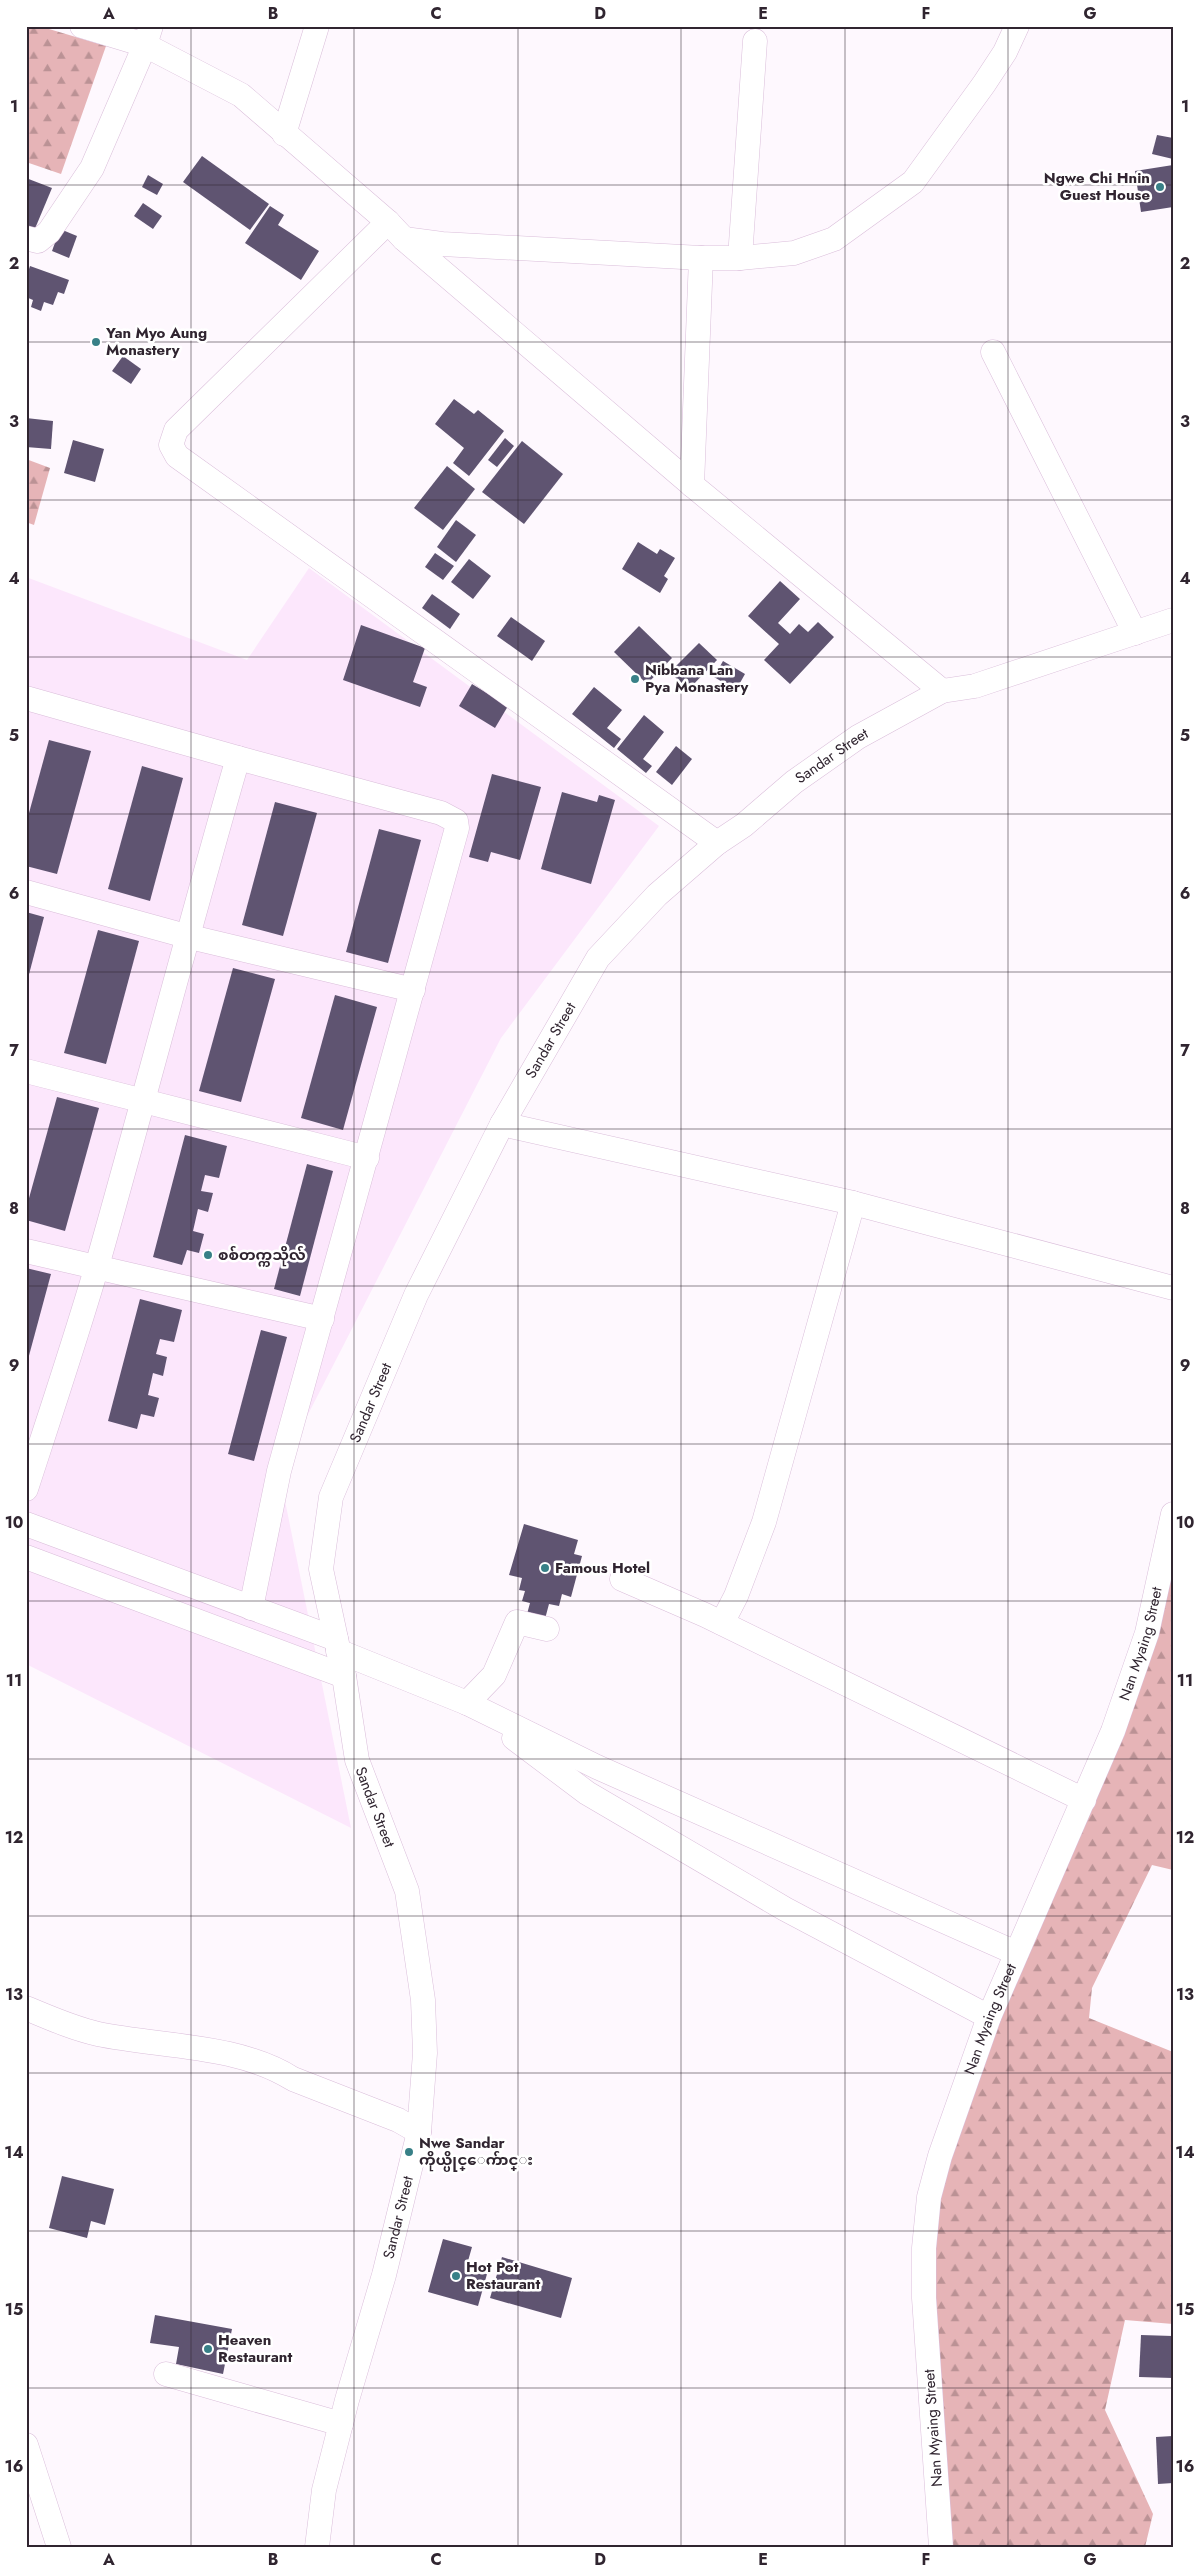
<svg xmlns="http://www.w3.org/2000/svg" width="1199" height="2573" font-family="Jost,'Noto Sans Myanmar',sans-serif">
	<defs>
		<pattern id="forest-firs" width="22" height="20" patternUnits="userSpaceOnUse" patternTransform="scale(1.25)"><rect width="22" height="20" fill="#e6b4b7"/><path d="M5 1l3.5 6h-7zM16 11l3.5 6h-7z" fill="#bb9295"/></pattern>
	</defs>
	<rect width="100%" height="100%" fill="#fef8fe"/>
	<polygon fill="#fce7fc" points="309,568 659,826 501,1038 279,1471 351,1828 26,1664 26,577 247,660"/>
	<g fill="url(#forest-firs)">
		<polygon points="26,26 39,26 106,46 61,174 26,162"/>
		<polygon points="26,459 50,468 34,525 26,522"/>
		<polygon points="1173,1566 1173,1870 1152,1865 1092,1988 1089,2018 1173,2052 1173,2324 1125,2320 1105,2410 1153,2514 1145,2547 947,2547 930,2253 945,2158"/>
	</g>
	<g fill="#5f5471">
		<polygon points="1157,135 1173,138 1173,159 1152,154"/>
		<polygon points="202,156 269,204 250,230 183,182"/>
		<polygon points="1173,165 1173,207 1141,212 1135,171"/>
		<polygon points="148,175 163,184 157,195 142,187"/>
		<polygon points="26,178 52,188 34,231 26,228"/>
		<polygon points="143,203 162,216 153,229 134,216"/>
		<polygon points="270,206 284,215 278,225 319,251 301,280 245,243"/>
		<polygon points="60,229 77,236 69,258 52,251"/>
		<polygon points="30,266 69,280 64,294 58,292 53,305 44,302 41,311 31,307 33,300 26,297 26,278"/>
		<polygon points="123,356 141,369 131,384 112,371"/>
		<polygon points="454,399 474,414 478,410 504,431 469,476 453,463 464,448 435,424"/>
		<polygon points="26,418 53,421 51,449 26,447"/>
		<polygon points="505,438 514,446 497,467 488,460"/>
		<polygon points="73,440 104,449 95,482 64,473"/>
		<polygon points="522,441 563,474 524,524 482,492"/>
		<polygon points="447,466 475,489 443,530 414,508"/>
		<polygon points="456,520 476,535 456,562 437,547"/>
		<polygon points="638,542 657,554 660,549 675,558 664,576 668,579 660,593 622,569"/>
		<polygon points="435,553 454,566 443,580 425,567"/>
		<polygon points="469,559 491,576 473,599 451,582"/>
		<polygon points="780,581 800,599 778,623 790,634 799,624 808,632 818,622 834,637 790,684 764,660 779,644 748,616"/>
		<polygon points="432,594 460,614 450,629 422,608"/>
		<polygon points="511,617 545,641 532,661 497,636"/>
		<polygon points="361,625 425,648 413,682 427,687 420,707 343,680"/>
		<polygon points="639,626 672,658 647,684 614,652"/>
		<polygon points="699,643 717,660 688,690 670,672"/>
		<polygon points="723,661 745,674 736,690 714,677"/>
		<polygon points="472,684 508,706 495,728 459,706"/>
		<polygon points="594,687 622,710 607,728 621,739 614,748 572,714"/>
		<polygon points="644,715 664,732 643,759 652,766 646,773 617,749"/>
		<polygon points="49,740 91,751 57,874 26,866 26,824"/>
		<polygon points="676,746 692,759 672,785 656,772"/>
		<polygon points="142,766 183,778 150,901 108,889"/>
		<polygon points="492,774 541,787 520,860 491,852 488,862 469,857"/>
		<polygon points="562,792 597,802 599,795 615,800 591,884 541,869"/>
		<polygon points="275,802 317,813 283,936 242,925"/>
		<polygon points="379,829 421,840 388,963 346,952"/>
		<polygon points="26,912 44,917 27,982 26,982"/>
		<polygon points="98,930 139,941 106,1064 64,1053"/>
		<polygon points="233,968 275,979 241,1102 199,1091"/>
		<polygon points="335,995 377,1007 343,1130 301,1118"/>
		<polygon points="57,1097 99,1108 65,1231 26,1220 26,1209"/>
		<polygon points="185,1135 227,1146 219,1178 205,1175 201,1191 213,1193 208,1212 198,1209 193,1231 204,1234 199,1253 187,1250 182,1265 153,1257"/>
		<polygon points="307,1164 333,1171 300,1296 274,1289"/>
		<polygon points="26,1268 51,1274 27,1363 26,1363"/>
		<polygon points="140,1299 182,1310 174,1342 160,1339 156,1354 167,1357 163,1376 153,1373 148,1395 159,1398 154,1417 141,1414 137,1429 108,1421"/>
		<polygon points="261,1330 287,1337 254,1461 228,1454"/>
		<polygon points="524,1524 578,1540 574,1554 582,1556 571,1597 562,1594 559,1606 549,1604 545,1619 527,1614 530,1603 522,1601 525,1591 519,1590 522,1578 509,1575"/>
		<polygon points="62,2176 114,2189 105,2225 91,2221 87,2238 49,2228"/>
		<polygon points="443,2239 472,2247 466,2268 487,2274 478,2306 428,2292"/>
		<polygon points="502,2257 572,2278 561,2318 490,2298"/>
		<polygon points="155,2315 232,2329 223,2374 176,2364 179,2347 150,2343"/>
		<polygon points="1141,2335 1173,2336 1173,2378 1139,2377"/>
		<polygon points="1173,2436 1173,2483 1158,2484 1156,2437"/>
	</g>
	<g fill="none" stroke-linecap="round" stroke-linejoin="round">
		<g stroke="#dabeda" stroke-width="25">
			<g id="minor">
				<polyline points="82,26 145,45 241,95 388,222 404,239 692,485 942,691"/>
				<polyline points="284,134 317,26"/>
				<polyline points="388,222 176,430 171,445 177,456 717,843"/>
				<polyline points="26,238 38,241 49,232 92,168 145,45 151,26"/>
				<polyline points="404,239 442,244 701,258 740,258 794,253 834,239 913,182 984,84 1005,52 1017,26"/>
				<polyline points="740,258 755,41"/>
				<polyline points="993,352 1135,633"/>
				<polyline points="692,485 701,258"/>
				<polyline points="26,698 238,758 441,813 456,821 457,828 279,1471 251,1608"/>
				<polyline points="26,892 186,936 413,990"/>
				<polyline points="26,1071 367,1158"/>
				<polyline points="502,1124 853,1203 1173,1288"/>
				<polyline points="26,1251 322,1319"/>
				<path d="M26,1489C50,1415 75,1341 97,1266C145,1097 189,927 238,758"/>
				<polyline points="26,1524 336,1639"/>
				<polyline points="26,1557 344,1676"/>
				<polyline points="622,1579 705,1615 1084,1800"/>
				<polyline points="722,1623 736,1596 764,1522 853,1203"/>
				<polyline points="338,1651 467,1703 597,1767 1016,1953"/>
				<polyline points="467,1703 494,1675 517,1622 547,1629"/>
				<polyline points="514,1738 587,1793 785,1909 989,2017"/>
				<path d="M26,2008C50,2018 72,2028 98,2034C160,2047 238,2044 293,2079L398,2120L419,2132"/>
				<polyline points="166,2374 341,2424"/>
				<polyline points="26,2445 59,2547"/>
				<path id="s1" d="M317,2547L324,2490L347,2400L384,2275L419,2132L425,2053L423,2000L407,1891L357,1760L344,1676L321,1569L331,1497L416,1295L502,1124L598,958L657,895L717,843L744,825L794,782L858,737L942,691L975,686L1173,620"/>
				<path id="s2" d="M941,2547L924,2298V2248L929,2197L940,2156L989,2017L1113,1731L1147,1633L1173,1514"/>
			</g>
		</g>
		<use href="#minor" stroke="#fff" stroke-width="24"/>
	</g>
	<path fill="none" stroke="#302530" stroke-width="1" stroke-opacity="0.55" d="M191,26V2547M354,26V2547M518,26V2547M681,26V2547M845,26V2547M1008,26V2547M26,185H1173M26,342H1173M26,500H1173M26,657H1173M26,814H1173M26,972H1173M26,1129H1173M26,1286H1173M26,1444H1173M26,1601H1173M26,1759H1173M26,1916H1173M26,2073H1173M26,2231H1173M26,2388H1173"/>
	<g fill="#388087" stroke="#fff" stroke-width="2">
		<circle cx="1160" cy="187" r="5"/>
		<circle cx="96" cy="342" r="5"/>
		<circle cx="635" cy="679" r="5"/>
		<circle cx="208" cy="1255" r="5"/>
		<circle cx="545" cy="1568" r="5"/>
		<circle cx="409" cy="2152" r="5"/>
		<circle cx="456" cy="2276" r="5"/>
		<circle cx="208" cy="2349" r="5"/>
	</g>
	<g text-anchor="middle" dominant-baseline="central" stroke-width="5" stroke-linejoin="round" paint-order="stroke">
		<g font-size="15" font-weight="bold" fill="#302530" stroke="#fff" text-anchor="start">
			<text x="1150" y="178" text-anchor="end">Ngwe Chi Hnin<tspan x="1150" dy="17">Guest House</tspan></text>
			<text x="106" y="333">Yan Myo Aung<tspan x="106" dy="17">Monastery</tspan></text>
			<text x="645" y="670">Nibbana Lan<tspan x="645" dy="17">Pya Monastery</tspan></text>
			<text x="218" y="1255">စစ်‌တက္ကသိုလ်</text>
			<text x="555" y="1568">Famous Hotel</text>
			<text x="419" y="2143">Nwe Sandar<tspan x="419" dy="17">ကိုယ္ပိုင္ေက်ာင္း</tspan></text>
			<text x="466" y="2267">Hot Pot<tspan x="466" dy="17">Restaurant</tspan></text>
			<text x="218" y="2340">Heaven<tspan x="218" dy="17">Restaurant</tspan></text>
		</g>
		<g font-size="15" fill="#302530" stroke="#fff">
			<text stroke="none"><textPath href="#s1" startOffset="1990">Sandar Street</textPath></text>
			<text stroke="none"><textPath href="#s1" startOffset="1585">Sandar Street</textPath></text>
			<text stroke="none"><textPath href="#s1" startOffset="1180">Sandar Street</textPath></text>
			<text stroke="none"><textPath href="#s2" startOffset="944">Nan Myaing Street</textPath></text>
			<text transform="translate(375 1807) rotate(69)">Sandar Street</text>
			<text stroke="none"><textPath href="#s2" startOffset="539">Nan Myaing Street</textPath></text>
			<text stroke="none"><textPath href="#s1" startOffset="340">Sandar Street</textPath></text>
			<text transform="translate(933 2428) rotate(-94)">Nan Myaing Street</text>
		</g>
	</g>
	<rect width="1199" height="2573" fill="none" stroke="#ffffff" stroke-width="55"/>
	<rect x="28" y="28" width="1144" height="2518" fill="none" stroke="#302530" stroke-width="2"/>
	<g font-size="16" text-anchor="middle" font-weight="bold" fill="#302530">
		<text x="109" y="19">A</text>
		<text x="273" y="19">B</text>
		<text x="436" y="19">C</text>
		<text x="600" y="19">D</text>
		<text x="763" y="19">E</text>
		<text x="926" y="19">F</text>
		<text x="1090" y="19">G</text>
		<text x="14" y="112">1</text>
		<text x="1185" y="112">1</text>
		<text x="14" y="269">2</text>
		<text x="1185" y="269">2</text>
		<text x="14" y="427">3</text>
		<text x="1185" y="427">3</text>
		<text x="14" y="584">4</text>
		<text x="1185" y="584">4</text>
		<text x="14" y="741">5</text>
		<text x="1185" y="741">5</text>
		<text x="14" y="899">6</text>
		<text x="1185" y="899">6</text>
		<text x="14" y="1056">7</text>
		<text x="1185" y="1056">7</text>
		<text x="14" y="1214">8</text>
		<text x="1185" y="1214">8</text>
		<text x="14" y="1371">9</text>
		<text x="1185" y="1371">9</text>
		<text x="14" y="1528">10</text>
		<text x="1185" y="1528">10</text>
		<text x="14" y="1686">11</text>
		<text x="1185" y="1686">11</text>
		<text x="14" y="1843">12</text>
		<text x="1185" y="1843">12</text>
		<text x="14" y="2000">13</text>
		<text x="1185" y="2000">13</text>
		<text x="14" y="2158">14</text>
		<text x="1185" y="2158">14</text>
		<text x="14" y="2315">15</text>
		<text x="1185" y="2315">15</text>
		<text x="14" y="2472">16</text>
		<text x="1185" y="2472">16</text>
		<text x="109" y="2565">A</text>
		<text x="273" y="2565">B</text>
		<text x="436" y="2565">C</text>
		<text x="600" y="2565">D</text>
		<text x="763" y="2565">E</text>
		<text x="926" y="2565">F</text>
		<text x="1090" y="2565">G</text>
	</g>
</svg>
